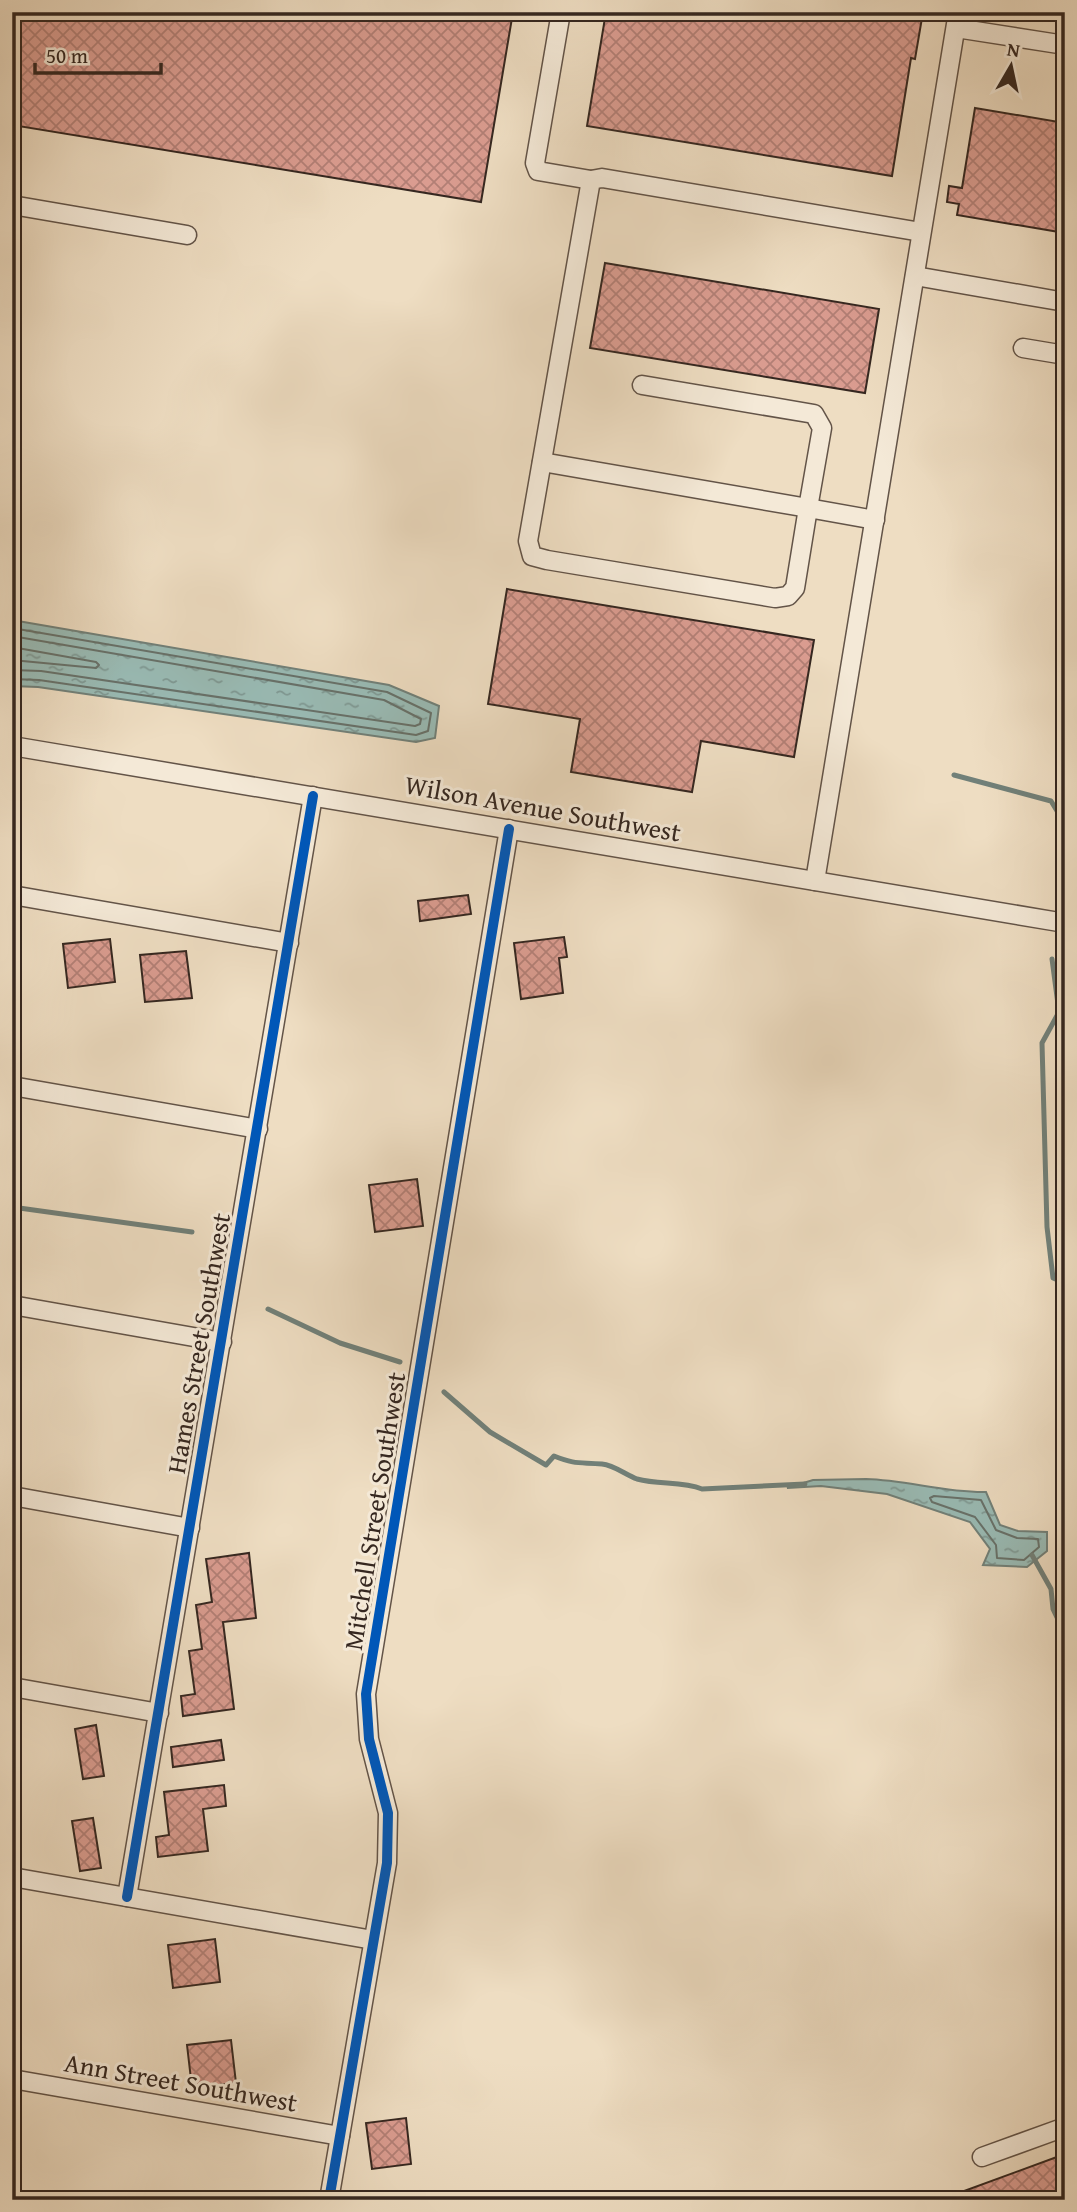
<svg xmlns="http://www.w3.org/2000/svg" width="1077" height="2212" font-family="'Gentium Book Plus',serif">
	<defs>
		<pattern id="water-ripples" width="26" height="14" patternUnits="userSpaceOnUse" patternTransform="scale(1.75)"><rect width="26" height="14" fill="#99bbb5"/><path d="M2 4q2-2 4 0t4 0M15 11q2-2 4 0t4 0" fill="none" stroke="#7e9893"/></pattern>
		<pattern id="building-cross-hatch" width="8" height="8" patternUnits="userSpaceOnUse" patternTransform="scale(1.75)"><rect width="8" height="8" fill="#da9c90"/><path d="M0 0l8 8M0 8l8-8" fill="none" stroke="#b27f75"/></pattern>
	</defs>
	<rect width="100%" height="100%" fill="#eeddc2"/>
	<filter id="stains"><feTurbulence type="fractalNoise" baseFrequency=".00286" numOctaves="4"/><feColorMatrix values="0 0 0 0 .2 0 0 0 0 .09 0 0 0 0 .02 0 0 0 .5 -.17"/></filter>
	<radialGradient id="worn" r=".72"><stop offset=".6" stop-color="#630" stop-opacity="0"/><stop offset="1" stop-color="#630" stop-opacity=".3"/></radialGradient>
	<g fill="url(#water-ripples)" stroke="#718079" stroke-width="2">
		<polygon points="12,620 389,685 439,706 435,738 416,742 38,687 12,686"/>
		<path d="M866,1479C907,1480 945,1493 986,1492L1000,1525L1018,1531L1047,1532V1551L1027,1567L983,1565L990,1549L970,1522L887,1494L821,1486L787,1488L813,1480Z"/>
	</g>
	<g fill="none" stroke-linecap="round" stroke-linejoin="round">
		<g stroke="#67716a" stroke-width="2">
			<polyline points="12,628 387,692 431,713 428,731 416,735 39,680 12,679"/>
			<polyline points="12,636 384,700 421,719 420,724 415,726 41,671 12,670"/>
			<polyline points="12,647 96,662 99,665 96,668 12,660"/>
			<polygon points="934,1496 981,1500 996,1530 1017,1538 1038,1539 1039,1547 1024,1560 997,1558 996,1545 975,1517 932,1502 930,1498"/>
		</g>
		<g stroke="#718079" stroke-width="5">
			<polyline points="954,775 1051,801 1065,824"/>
			<polyline points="1052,959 1059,1012 1042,1043 1047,1227 1053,1278 1065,1283"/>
			<polyline points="12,1207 192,1232"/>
			<polyline points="268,1309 340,1343 400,1362"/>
			<path d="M444,1392L490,1432L546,1465L554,1456C576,1465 580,1462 602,1464C614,1465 626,1475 637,1479C659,1485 682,1481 702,1489L805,1484"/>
			<polyline points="1032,1555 1051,1589 1053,1609 1064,1632"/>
			<polyline points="1065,1631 1059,1660 1065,1668"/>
		</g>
	</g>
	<g fill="url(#building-cross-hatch)" stroke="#352720" stroke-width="2">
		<polygon points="12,12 513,12 481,202 12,125"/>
		<polygon points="606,12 923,12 915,59 911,58 892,176 587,126"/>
		<polygon points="975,108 1065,123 1065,233 957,215 959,204 947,202 949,186 962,188"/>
		<polygon points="605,263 879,309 865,393 590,348"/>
		<polygon points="507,589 814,640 794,757 701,741 692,792 571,772 580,719 488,704"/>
		<polygon points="468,895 471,914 420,921 418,901"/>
		<polygon points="564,937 567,957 559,958 563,993 521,999 514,943"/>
		<polygon points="110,939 115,982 68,988 63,944"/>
		<polygon points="186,951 192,998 145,1002 140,955"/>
		<polygon points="417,1179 423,1226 375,1232 369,1185"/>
		<polygon points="249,1553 256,1618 223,1622 234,1709 183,1716 181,1696 195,1694 189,1651 202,1649 196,1605 212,1602 206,1559"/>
		<polygon points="96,1725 104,1776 83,1779 75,1729"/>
		<polygon points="221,1740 224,1760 173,1767 171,1747"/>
		<polygon points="224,1785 226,1806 203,1809 208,1851 158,1857 156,1837 169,1835 164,1792"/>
		<polygon points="93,1818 101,1868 80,1871 72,1821"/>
		<polygon points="215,1939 220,1982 173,1988 168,1945"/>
		<polygon points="231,2040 236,2083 192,2088 187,2045"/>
		<polygon points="406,2118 411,2164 372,2169 366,2123"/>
		<polygon points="1065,2154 1065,2200 945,2200 945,2198"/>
	</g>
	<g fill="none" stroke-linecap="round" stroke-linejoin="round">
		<g stroke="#635448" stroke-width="21">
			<g id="minor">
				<polyline points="561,12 535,163 538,171 591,180"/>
				<polyline points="956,28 1065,45"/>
				<polyline points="12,205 187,235"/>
				<polyline points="915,276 1065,302"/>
				<polyline points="1023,348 1065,355"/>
				<polyline points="542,462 808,508 822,428 814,414 642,385"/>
				<polyline points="875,520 808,508 795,588 788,596 775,598 547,560 532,556 528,541 591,180 602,178 921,232"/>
				<polyline points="12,746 1065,923"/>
				<polyline points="815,881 958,12"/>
				<polyline points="12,895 289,943"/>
				<polyline points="12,1086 258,1129"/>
				<polyline points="12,1305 222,1342"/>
				<polyline points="12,1496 190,1528"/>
				<polyline points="12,1687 159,1713"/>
				<polyline points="12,1877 373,1940"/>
				<polyline points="127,1897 313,796"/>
				<polyline points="12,2079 340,2136"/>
				<polyline points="982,2157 1065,2127"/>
				<polyline points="329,2200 387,1863 388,1813 369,1739 366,1694 509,829"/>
			</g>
		</g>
		<use href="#minor" stroke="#f4e9d7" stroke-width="18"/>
		<g stroke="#f4e9d7" stroke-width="15">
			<g id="cycleway">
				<polyline points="127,1897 313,796"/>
				<polyline points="329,2200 387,1863 388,1813 369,1739 366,1694 509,829"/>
			</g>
		</g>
		<use href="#cycleway" stroke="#0057b8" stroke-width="10"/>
	</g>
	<g text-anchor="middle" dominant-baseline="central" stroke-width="6" stroke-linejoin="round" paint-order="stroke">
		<g font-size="26" fill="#352720" stroke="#f4e9d7">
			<text transform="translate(543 808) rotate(10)">Wilson Avenue Southwest</text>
			<text transform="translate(198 1343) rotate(-80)">Hames Street Southwest</text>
			<text transform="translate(374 1511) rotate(-81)">Mitchell Street Southwest</text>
			<text transform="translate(181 2082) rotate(10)">Ann Street Southwest</text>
		</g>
	</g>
	<rect width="1077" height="2212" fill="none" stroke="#eeddc2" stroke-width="42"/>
	<rect x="14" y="14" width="1049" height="2184" fill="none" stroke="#352720" stroke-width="3.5"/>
	<rect x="21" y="21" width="1035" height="2170" fill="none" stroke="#352720" stroke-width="2"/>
	<g transform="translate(1011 66) rotate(9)" stroke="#f4e9d7" stroke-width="5" paint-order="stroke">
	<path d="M0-5L12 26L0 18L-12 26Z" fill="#352720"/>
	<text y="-10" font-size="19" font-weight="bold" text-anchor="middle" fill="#352720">N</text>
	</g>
	<path d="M35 63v10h126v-10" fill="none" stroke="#352720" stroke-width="3.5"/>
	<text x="46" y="63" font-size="21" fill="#352720" stroke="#f4e9d7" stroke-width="5" paint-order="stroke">50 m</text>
	<rect width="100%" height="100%" filter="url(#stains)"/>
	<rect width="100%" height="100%" fill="url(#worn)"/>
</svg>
